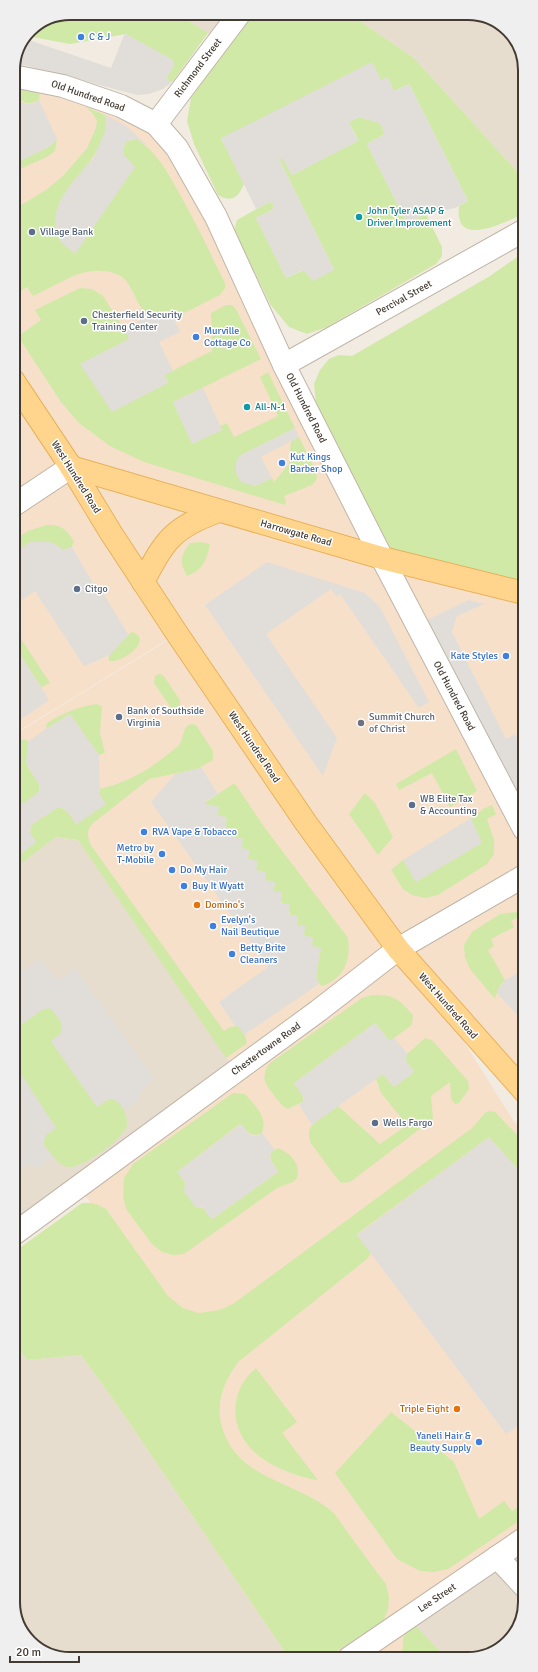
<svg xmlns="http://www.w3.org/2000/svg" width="538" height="1672" font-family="Signika,sans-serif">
	<rect width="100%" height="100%" fill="#f2ebe1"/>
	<g fill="#e6ddcf">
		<polygon points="176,13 236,13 217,39"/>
		<polygon points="348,13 472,13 505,27 523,55 523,178 414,58"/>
		<polygon points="56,837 78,840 235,1070 14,1235 14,869"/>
		<polygon points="15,1344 27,1360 81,1355 120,1409 289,1658 66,1659 33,1645 15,1617"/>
		<polygon points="525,1540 525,1602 513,1637 483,1657 445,1657 409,1620"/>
	</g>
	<g fill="#f6e0ca">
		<polygon points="13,76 156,124 381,558 70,468 183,630 14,734"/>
		<polygon points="74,470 524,593 524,1083 407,951 513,1120 524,1132 525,1538 349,1658 289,1658 120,1409 90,1202 79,1188 235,1070 78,840 56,837 14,869 14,735 183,631"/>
		<polygon points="409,1620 445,1657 353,1658"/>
	</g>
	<g fill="#d1e9a7">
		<polygon points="70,13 176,13 208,33 173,81 170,82 167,79 168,75 173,67 126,34 70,44 27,36 30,29"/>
		<path d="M252,13H348L414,58L523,178V214C504,223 454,249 459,206L468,201L409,84L394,91L381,80L221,138L244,184C238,198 232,203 218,195L194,144L187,121L191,98Z"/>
		<path d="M13,89H25L40,94L39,100C28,106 22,103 15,93H13Z"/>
		<path d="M86,107L105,115C113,138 82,172 68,188L135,167C126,158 118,154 127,141L137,139C160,155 169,175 183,200C198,227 211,255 225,283V288L220,295C202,303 183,316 164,319C141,323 137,294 126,281C121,274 110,271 101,271C78,269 54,287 33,296L27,287L13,296V210L46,190L64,175L87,148L96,128L97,121L94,115Z"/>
		<polygon points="359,117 380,123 385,134 367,144 407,223 426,214 442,247 442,256 436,264 327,327 307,334 289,327 270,304 234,230 237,220 269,202 273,203 274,205 272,210 256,218 286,278 304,270 334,270 279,159 282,157 292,175 358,140 349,122"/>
		<polygon points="57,139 55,151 47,157 13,172 13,164 49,147"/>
		<polygon points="523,253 524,584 395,554 388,548 316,403 314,384 320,370 329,359 339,355 352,356 490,276"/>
		<polygon points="80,288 92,289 103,296 129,337 127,340 168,382 164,375 212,351 211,313 226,305 232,305 236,309 261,359 173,402 192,443 222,430 220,426 227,423 234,437 278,416 260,377 268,372 295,428 239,456 255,486 272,478 274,482 289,464 291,441 299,437 316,471 317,479 312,485 284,496 286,501 285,505 144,462 110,446 79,423 61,402 21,341 21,334 41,320 35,310"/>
		<path d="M46,525C62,525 65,528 74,541L72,547L63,550L55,544L31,542L14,552V540L28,531Z"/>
		<path d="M201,542L210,544C206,561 204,569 187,576C179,561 180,557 190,543Z"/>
		<polygon points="14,628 50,683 42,687 41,687 14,645"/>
		<path d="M132,632C155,640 121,664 109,661C109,658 108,657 110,655C113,651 129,633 132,632Z"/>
		<polygon points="159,674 163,675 180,700 180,707 177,709 171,708 154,683 155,676"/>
		<path d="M96,704L102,706L100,733L105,753L99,755L70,714L48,728L46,727L47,723C63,713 77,707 96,704Z"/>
		<path d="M191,724L196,725L213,751V760L197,769L149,779L92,824C86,831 88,836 90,844L224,1031L230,1027L238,1026C242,1031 248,1037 246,1044L226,1058L78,840L56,837L14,869V859L36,842L30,833L31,825L57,808C67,806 71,818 77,824L99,795L100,789C108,786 116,785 124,781C143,774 163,759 178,746C185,740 181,727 191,724Z"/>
		<path d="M18,740H27L28,742C30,750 25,758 28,767C32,775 42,783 39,792L20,806L14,805V743Z"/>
		<polygon points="456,749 477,791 450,807 432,773 399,790 396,784"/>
		<path d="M233,784L236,785L265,828L348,938C351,960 344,979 322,986C311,978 319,959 320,948L312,946L274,891L256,870L218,815L206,804V802Z"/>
		<polygon points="365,793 375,803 393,837 378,855 349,814"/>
		<polygon points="492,805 496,814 487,819 494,840 494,854 487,864 438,895 425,898 412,895 403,889 391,870 403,860 417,881 481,843 471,818 485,808"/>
		<polygon points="524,911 524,914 511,921 514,927 491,939 494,946 488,950 505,980 499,987 495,999 470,969 465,958 464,945 472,932 500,914"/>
		<path d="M372,995C396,995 397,998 413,1015L412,1025L391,1040L388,1039L375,1023L294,1083C298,1089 305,1094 303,1102L287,1109C282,1106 280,1102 276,1098C266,1085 259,1078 270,1063L362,998Z"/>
		<path d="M49,1008C55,1012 67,1024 61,1033C58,1036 54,1039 51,1041L97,1107C101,1105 106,1100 110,1099C121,1097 128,1116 127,1125C125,1138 84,1167 70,1167C60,1167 55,1159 49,1151C44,1146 42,1142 46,1135L21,1074L14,1073V1030L43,1009Z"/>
		<polygon points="425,1038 432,1040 468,1081 469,1089 459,1103 455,1104 451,1099 450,1082 431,1096 433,1119 350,1182 342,1183 339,1181 310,1142 309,1136 309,1130 312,1125 338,1106 380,1144 407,1125 381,1093 376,1079 383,1074 394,1087 414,1072 406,1061 405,1056"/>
		<path d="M233,1093L245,1094C255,1106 268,1116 262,1133C252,1139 247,1131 240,1124L177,1172L185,1182V1188L198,1207L204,1209L212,1219L278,1172C275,1165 268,1160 271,1152L278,1148C290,1153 301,1163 297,1178L293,1182L277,1188L184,1254L173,1255L162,1252L152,1244L126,1209L123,1196L124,1178L133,1164Z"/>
		<path d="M490,1111L495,1112L524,1142V1176L489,1137L357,1234L369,1249L370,1255L367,1259L238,1362C224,1382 215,1402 222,1427C237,1479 292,1480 329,1509C336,1514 341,1523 346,1530C359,1548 372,1566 386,1584L389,1597L388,1610L383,1621L326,1658H289L120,1409L81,1355L27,1360L15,1344L14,1252L82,1203C92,1202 97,1204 106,1209L168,1296L183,1308L199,1313L219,1310L233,1304L472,1128L485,1113Z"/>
		<path d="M256,1368L297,1422L282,1433L318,1480C300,1478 278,1469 263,1459C230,1437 225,1394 256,1368Z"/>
		<polygon points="391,1412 454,1462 479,1519 504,1501 512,1511 525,1502 525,1517 448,1569 434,1572 420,1571 397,1559 335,1473"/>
		<path d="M414,1624L445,1657H402C404,1642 400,1634 414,1624Z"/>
	</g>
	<g fill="#e1deda">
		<polygon points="126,34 173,60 173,67 168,75 167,79 170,82 173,81 163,89 149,94 137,95 24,65 14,64 26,39 111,68 124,35"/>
		<polygon points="372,62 381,80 388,77 394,91 409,84 468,201 455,208 426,214 407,223 367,144 385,134 380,123 359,117 349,122 358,141 292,175 282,158 279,159 334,270 313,281 303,270 286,278 256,218 272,210 274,205 273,203 269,202 256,209 221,138"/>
		<polygon points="13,93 14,93 21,102 27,104 34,103 39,100 57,139 49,147 13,164"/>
		<polygon points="105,115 125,125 149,147 137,139 127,141 123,147 123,154 135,167 75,254 61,242 55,226 56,213 60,201 68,188 94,157 105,131 107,121"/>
		<polygon points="149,316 154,319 162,320 173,317 180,332 159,342 173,371 164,375 168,383 112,412 80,364 127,340 129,337 124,328"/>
		<polygon points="203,388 222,430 192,444 173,402"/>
		<polygon points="295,428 299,437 261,457 272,478 255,486 241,482 236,473 236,463 239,456"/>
		<polygon points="31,542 48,542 55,544 63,550 72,547 85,570 96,587 100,588 128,634 125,639 110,655 84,666 35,591 14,605 14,552"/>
		<polygon points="267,562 365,593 380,607 429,702 419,708 340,594 336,596 331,589 266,634 337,738 323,776 205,605"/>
		<polygon points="468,600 485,604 457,616 452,632 506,739 515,734 524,752 524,792 517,796 423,622"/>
		<polygon points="14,645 49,700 14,724"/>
		<polygon points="70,714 99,755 100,789 99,794 106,804 77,824 64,808 57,808 31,825 30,833 36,842 14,859 14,805 20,806 39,792 40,789 40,786 33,775 26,762 28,742 47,728"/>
		<polygon points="201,767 218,794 206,801 206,804 219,807 218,815 227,818 225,827 235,829 234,837 243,839 242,848 250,850 248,859 258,861 256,870 266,872 265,880 275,882 274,891 282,892 281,903 290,904 288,914 298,916 297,925 305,926 304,936 313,937 312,946 321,948 316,976 319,984 244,1035 238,1026 235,1026 219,1002 268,967 151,802 175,774 197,769"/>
		<polygon points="471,818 482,843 416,882 403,860"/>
		<polygon points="41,959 54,978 63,978 75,968 154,1079 139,1092 140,1099 124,1110 120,1104 115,1100 109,1099 97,1107 51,1041 61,1033 62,1028 62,1023 53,1011 49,1008 43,1009 14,1030 14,978"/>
		<polygon points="524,970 524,1023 497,993 499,987 505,980"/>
		<polygon points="375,1023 388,1039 391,1040 394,1038 407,1053 406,1061 414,1072 394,1087 383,1074 312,1125 299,1105 303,1102 304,1098 294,1083"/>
		<polygon points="14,1073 21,1074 56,1128 46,1135 44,1140 44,1146 53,1157 37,1168 32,1166 27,1166 16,1174 14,1172"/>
		<polygon points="241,1124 248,1133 253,1136 258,1136 262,1133 275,1150 271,1152 270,1159 278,1172 212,1219 202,1207 196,1208 184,1191 185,1182 177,1172"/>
		<polygon points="489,1137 524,1176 525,1422 506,1434 357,1235"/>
	</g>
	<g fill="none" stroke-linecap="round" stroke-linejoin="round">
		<g stroke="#c0b5a7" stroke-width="24">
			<g id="minor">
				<polyline points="13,76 63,86 121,106 156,124 177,148 216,217 284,365 382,558 524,829"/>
				<polyline points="156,124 240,13"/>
				<polyline points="284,365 523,231"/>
				<polyline points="14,505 71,467"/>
				<polyline points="14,1234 318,1011 398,949 524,876"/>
				<polyline points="497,1557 525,1587"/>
				<polyline points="349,1658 525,1538"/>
			</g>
		</g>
		<g stroke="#e8b159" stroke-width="24">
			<g id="major">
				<polyline points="13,380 71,467 111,533 178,635 306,823 398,949 524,1091"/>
				<polyline points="71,467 382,558 524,593"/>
				<path d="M143,582C165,540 173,527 219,511"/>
			</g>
		</g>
		<use href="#minor" stroke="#fff" stroke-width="22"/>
		<use href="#major" stroke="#ffd58d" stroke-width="22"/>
	</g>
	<g fill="#3f7fe0" stroke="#fff" stroke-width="1.5">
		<circle cx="81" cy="37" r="4"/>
		<circle cx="196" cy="337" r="4"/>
		<circle cx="282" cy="463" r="4"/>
		<circle cx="506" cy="656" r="4"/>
		<circle cx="144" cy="832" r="4"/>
		<circle cx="162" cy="854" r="4"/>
		<circle cx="172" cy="870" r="4"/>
		<circle cx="184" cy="886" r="4"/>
		<circle cx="213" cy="926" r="4"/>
		<circle cx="232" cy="954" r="4"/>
		<circle cx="479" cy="1442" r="4"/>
	</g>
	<g fill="#0f9aa8" stroke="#fff" stroke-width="1.5">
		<circle cx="359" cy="217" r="4"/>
		<circle cx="247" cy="407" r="4"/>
	</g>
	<g fill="#5c6f8a" stroke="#fff" stroke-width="1.5">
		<circle cx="32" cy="232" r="4"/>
		<circle cx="84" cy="321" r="4"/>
		<circle cx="77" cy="589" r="4"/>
		<circle cx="119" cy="717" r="4"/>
		<circle cx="412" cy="805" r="4"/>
		<circle cx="375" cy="1123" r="4"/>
	</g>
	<circle fill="#6b7280" stroke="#fff" stroke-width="1.5" cx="361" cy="723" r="4"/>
	<g fill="#e8710a" stroke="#fff" stroke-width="1.5">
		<circle cx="197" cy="905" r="4"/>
		<circle cx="457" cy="1409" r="4"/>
	</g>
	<g text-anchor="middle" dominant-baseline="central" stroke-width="3" stroke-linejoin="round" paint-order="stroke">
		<g font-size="10" fill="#366cbe" stroke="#fff" text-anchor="start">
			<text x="89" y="37">C &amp; J</text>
			<text x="204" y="331">Murville<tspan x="204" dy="12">Cottage Co</tspan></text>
			<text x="290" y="457">Kut Kings<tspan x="290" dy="12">Barber Shop</tspan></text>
			<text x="498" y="656" text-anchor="end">Kate Styles</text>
			<text x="152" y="832">RVA Vape &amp; Tobacco</text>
			<text x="154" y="848" text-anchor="end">Metro by<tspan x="154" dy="12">T-Mobile</tspan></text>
			<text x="180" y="870">Do My Hair</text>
			<text x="192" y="886">Buy It Wyatt</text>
			<text x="221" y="920">Evelyn's<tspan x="221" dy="12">Nail Beutique</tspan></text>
			<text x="240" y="948">Betty Brite<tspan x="240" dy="12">Cleaners</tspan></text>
			<text x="471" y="1436" text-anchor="end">Yaneli Hair &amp;<tspan x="471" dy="12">Beauty Supply</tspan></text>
		</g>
		<g font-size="10" fill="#433b32" stroke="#fff">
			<text transform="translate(198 68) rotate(-53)">Richmond Street</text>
			<text transform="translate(88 96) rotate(19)">Old Hundred Road</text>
			<text transform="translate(404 298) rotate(-29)">Percival Street</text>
			<text transform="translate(306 408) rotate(63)">Old Hundred Road</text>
			<text transform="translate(76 477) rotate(58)">West Hundred Road</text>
			<text transform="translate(296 533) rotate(16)">Harrowgate Road</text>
			<text transform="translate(454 696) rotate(62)">Old Hundred Road</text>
			<text transform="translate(254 747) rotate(56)">West Hundred Road</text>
			<text transform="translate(448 1006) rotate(49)">West Hundred Road</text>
			<text transform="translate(266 1049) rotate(-36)">Chestertowne Road</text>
			<text transform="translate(437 1598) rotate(-34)">Lee Street</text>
		</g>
		<g font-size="10" fill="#0d838f" stroke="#fff" text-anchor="start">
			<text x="367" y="211">John Tyler ASAP &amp;<tspan x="367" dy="12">Driver Improvement</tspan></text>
			<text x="255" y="407">All-N-1</text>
		</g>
		<g font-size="10" fill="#4e5e75" stroke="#fff" text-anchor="start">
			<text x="40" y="232">Village Bank</text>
			<text x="92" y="315">Chesterfield Security<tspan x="92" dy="12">Training Center</tspan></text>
			<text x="85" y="589">Citgo</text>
			<text x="127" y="711">Bank of Southside<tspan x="127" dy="12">Virginia</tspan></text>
			<text x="420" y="799">WB Elite Tax<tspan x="420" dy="12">&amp; Accounting</tspan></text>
			<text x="383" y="1123">Wells Fargo</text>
		</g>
		<g font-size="10" fill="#5b616d" stroke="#fff" text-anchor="start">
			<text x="369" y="717">Summit Church<tspan x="369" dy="12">of Christ</tspan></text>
		</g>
		<g font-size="10" fill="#c56008" stroke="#fff" text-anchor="start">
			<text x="205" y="905">Domino's</text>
			<text x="449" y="1409" text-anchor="end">Triple Eight</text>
		</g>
	</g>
	<path d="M0 0H538V1672H0ZM70 20H468A50 50 0 0 1 518 70V1602A50 50 0 0 1 468 1652H70A50 50 0 0 1 20 1602V70A50 50 0 0 1 70 20Z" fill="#f0efef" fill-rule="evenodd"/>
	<path fill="none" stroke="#433b32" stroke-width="2" d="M70 20H468A50 50 0 0 1 518 70V1602A50 50 0 0 1 468 1652H70A50 50 0 0 1 20 1602V70A50 50 0 0 1 70 20Z"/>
	<path d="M10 1656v6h69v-6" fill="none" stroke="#433b32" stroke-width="2"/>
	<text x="16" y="1656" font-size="12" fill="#433b32" stroke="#ffffff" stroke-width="3" paint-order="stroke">20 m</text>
</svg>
